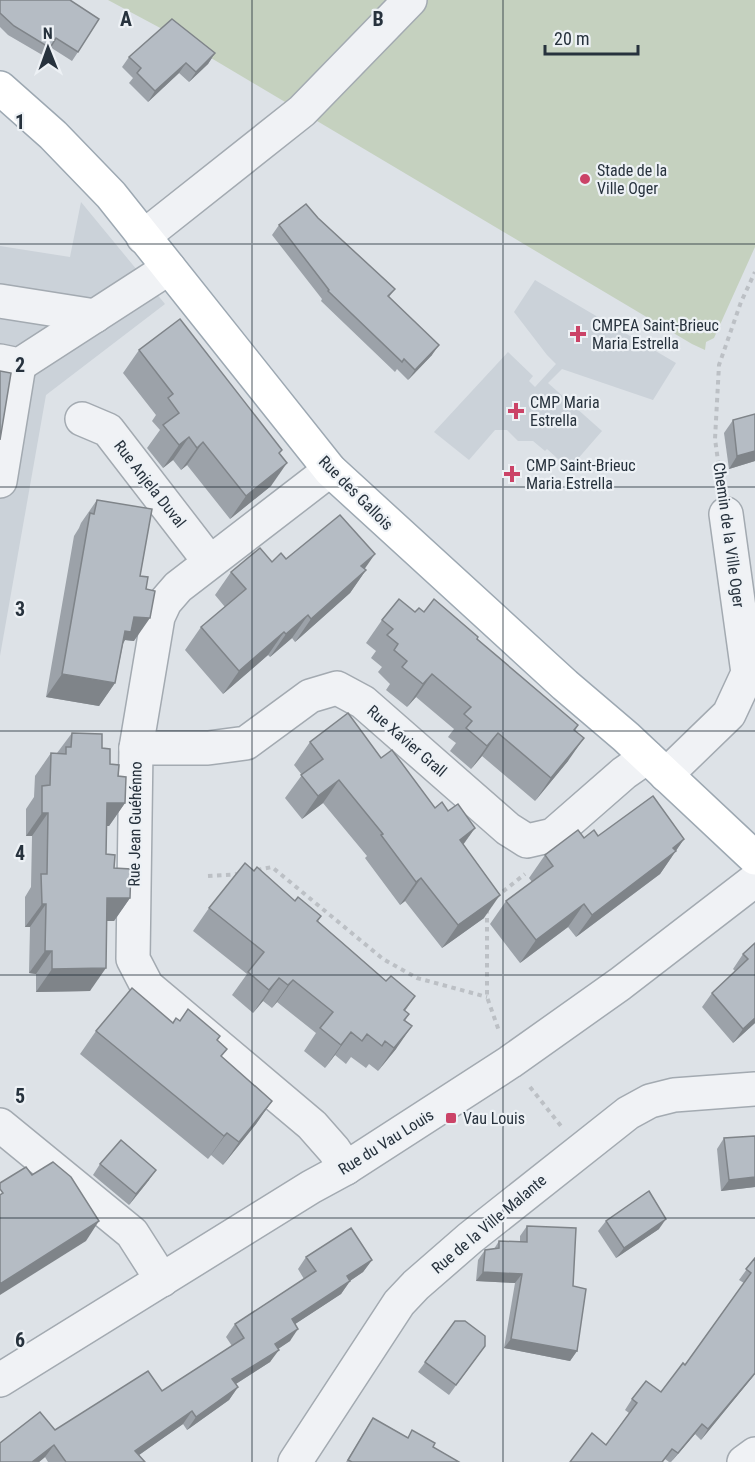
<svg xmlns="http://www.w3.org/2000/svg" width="755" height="1462" font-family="'Roboto Condensed',sans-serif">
	<rect width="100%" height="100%" fill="#dde2e7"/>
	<g fill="#cbd2d9">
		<polygon points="81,202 165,304 46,395 0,656 0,246 70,257"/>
		<polygon points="535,280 676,363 653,400 562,369 548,383 602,431 569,469 547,449 545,451 533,441 518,441 507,430 495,430 469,460 434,432 508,352 533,376 529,381 535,387 556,364 547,355 514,312"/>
	</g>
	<polygon fill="#c5d1bf" points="108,0 755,0 755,247 714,338 706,342 705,350 692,344 164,30"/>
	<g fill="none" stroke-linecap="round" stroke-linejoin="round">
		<g stroke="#a3aab1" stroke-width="36">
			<g id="minor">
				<polyline points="143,237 302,111 410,0"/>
				<polyline points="0,301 95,316"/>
				<polyline points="0,361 19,365 169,268"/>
				<polyline points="82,419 108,430 209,561"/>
				<polyline points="330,470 178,587 165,602 158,617 136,748 133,959 147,986 312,1125 334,1150 346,1168"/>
				<polyline points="0,481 19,365"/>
				<polyline points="136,748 208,748 246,743 310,696 337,688 363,702 508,829 527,841 553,835 624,773 647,757"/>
				<polyline points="666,775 729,714 748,673 726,514"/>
				<polyline points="0,1125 132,1233 162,1280"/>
				<polyline points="0,1380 311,1187 346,1168 510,1062 620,984 755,880"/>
				<polyline points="295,1462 399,1303 416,1285 470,1238 628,1113 650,1101 674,1095 755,1089"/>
				<polyline points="744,1462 755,1454"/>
			</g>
		</g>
		<g stroke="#9da8b2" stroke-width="36">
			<polyline id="major" points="0,88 53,135 111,195 330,470 565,685 626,737 755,858"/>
		</g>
		<g stroke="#bcc0c5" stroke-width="4" stroke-dasharray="4.5 4.5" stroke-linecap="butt">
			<polyline points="721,483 715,439 719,365 741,302 755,272"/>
			<polyline points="257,870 272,867 383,959 417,978 487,997"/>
			<polyline points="208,876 241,874"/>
			<polyline points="496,897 525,874"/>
			<polyline points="487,909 487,997 499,1031"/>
			<polyline points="530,1087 561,1126"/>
		</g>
		<use href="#minor" stroke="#f0f2f5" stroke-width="33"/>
		<use href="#major" stroke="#fff" stroke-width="33"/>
	</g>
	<g fill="#9ca2a9">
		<polygon points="0,0 78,52 72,61 50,47 44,56 8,35 0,27"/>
		<polygon points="215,53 208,64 189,82 179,73 148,102 129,83 133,78 122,67 129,57"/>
		<polygon points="318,218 395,289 389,297 432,355 408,380 397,369 395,372 321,301 322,299 272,235 279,225"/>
		<polygon points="139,350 279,454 271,486 230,519 187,465 181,470 173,460 163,468 147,448 160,430 152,421 156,415 123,373"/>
		<polygon points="755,414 755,461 729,469 724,433 733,420"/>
		<polygon points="97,500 140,576 134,641 125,640 123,644 115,683 99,706 46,697 74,536 79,528 81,523"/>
		<polygon points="286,559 364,569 366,570 350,593 295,642 292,638 270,657 268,655 223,694 185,650 201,627 225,607 215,595 231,572"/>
		<polygon points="415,612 424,612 477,639 578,725 575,731 568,761 535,801 482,756 471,769 450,751 456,743 448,737 454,729 416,697 407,707 386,690 390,684 378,672 382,667 371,658 376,651 366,643 382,620"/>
		<polygon points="72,733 102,748 110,764 118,776 125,803 109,826 107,826 106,854 114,868 130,898 114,921 107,921 90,991 36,992 36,974 29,973 30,927 25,927 25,897 31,887 32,836 26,836 26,809 34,797 35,776 51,753 57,753"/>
		<polygon points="310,742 381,758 435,808 448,811 475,828 463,845 484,918 442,948 405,901 400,905 365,858 367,856 323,803 302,819 285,798 302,775 294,765"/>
		<polygon points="598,836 684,839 660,874 576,937 568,927 520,963 490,924 506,901 532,882 529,878 545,855 584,838"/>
		<polygon points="254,871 295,901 321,916 318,921 339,940 386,981 415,996 405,1011 409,1014 405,1021 396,1049 378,1071 369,1064 366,1068 351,1057 346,1064 335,1055 325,1068 304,1051 316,1033 277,1002 272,1008 263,1001 253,1013 232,995 247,974 193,931 209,908"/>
		<polygon points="755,943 755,1023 733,1043 702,1007 712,993 735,971 733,969 743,954"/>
		<polygon points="180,1021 217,1040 222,1057 272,1101 256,1124 223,1165 211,1155 208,1159 80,1054 96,1031 173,1023"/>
		<polygon points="755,1136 755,1187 721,1191 717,1149 724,1138"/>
		<polygon points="100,1164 149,1180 129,1205 93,1175"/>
		<polygon points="606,1221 659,1229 616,1258 598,1231"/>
		<polygon points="527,1226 573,1286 577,1351 570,1361 504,1348 515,1283 476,1281 478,1260 485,1250 494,1249 499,1241 520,1242 520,1236"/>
		<polygon points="306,1257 372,1260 363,1272 350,1281 341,1294 295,1324 290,1341 278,1349 270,1362 236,1384 238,1387 229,1400 187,1430 183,1424 139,1455 145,1462 48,1462 45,1457 39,1462 0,1462 55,1430 162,1391 232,1346 226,1337 235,1324 304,1279 298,1269"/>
		<polygon points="755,1258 755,1374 701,1440 695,1434 671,1462 669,1462 665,1459 663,1462 570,1462 606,1445 629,1413 625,1410 632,1399 661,1392 685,1365 744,1283 739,1280"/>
		<polygon points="455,1321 485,1346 449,1395 418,1372"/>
		<polygon points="373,1418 407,1437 433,1447 459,1462 346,1462"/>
	</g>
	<g fill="#7f8489">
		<polygon points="215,53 208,64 189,82 196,72"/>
		<polygon points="186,63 179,73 148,102 155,91"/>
		<polygon points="439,345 432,355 408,380 415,370"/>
		<polygon points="189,437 173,460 163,468 179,445"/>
		<polygon points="203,442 187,465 181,470 197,448"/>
		<polygon points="755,451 755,461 729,469 737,456"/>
		<polygon points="287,463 271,486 230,519 246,496"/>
		<polygon points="375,554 359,577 366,570 350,593 295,642 311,619 361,566"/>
		<polygon points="308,615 292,638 270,657 286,634"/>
		<polygon points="134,617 150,618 134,641 125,640 115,655 109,654"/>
		<polygon points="284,632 268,655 223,694 239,671"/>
		<polygon points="62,674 115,683 99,706 46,697"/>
		<polygon points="432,674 416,697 407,707 423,684"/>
		<polygon points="498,733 482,756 471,769 487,746"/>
		<polygon points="584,738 568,761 535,801 551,778"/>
		<polygon points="339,780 323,803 302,819 318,796"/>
		<polygon points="107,803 125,803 109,826 91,826"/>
		<polygon points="42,813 48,813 32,836 26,836"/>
		<polygon points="475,828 459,850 460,840"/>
		<polygon points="684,839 660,874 576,937 592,915"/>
		<polygon points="421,878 405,901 400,905 416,882"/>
		<polygon points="500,895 484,918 442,948 458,925"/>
		<polygon points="107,898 130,898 114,921 91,921"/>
		<polygon points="42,904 46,904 30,927 25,927"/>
		<polygon points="584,904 568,927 520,963 536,940"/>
		<polygon points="45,951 52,951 36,974 29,973"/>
		<polygon points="106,968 90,991 36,992 52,969"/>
		<polygon points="279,978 263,1001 253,1013 269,990"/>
		<polygon points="293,980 277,1002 272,1008 288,985"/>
		<polygon points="755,1018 755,1023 733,1043 743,1029"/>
		<polygon points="412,1026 396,1049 378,1071 394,1048"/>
		<polygon points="351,1032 335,1055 325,1068 341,1045"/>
		<polygon points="272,1101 256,1124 223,1165 239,1142"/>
		<polygon points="227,1133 211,1155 208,1159 224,1136"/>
		<polygon points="156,1170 149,1180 129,1205 136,1194"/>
		<polygon points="755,1177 755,1187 721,1191 729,1180"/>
		<polygon points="666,1219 659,1229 616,1258 624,1248"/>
		<polygon points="99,1221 86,1241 0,1295 0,1284"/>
		<polygon points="372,1260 363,1272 338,1289 347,1276"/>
		<polygon points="483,1272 522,1274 515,1283 476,1281"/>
		<polygon points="350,1281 341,1294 283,1332 292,1319"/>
		<polygon points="298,1329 290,1341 266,1357 275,1344"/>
		<polygon points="511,1339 577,1351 570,1361 504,1348"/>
		<polygon points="279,1350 270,1362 223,1392 232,1379"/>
		<polygon points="755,1373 755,1374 701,1440 708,1429"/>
		<polygon points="238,1387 229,1400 187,1430 196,1417"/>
		<polygon points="192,1411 183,1424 129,1462 135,1451"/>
		<polygon points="702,1424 695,1434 671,1462 678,1453"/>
		<polygon points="54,1445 45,1457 39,1462 32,1462"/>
	</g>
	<g fill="#b5bcc4" stroke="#7f8489" stroke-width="1.5">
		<polygon points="0,0 70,0 99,19 78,52 56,38 50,48 14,26 0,13"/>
		<polygon points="172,19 215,53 196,72 186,63 155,91 137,73 141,68 129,57"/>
		<polygon points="306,204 318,218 395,289 388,296 439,345 415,370 404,359 402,362 328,291 329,290 279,225"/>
		<polygon points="180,319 282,450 279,453 287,463 246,496 203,442 197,448 189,437 179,445 163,425 179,413 168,398 173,394 139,350"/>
		<polygon points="0,371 11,373 0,440"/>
		<polygon points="755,414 755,451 737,456 733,420"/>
		<polygon points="97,500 152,509 140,576 148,577 146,589 155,591 150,618 134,617 131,632 125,631 115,683 62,674 90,513 94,514"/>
		<polygon points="340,515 375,554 361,566 366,570 311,619 308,615 286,634 284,632 239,671 201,627 246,589 231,572 260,548 272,562 281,553 286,559"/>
		<polygon points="399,599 415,612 419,608 424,612 434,599 478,637 477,639 578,725 574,730 584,738 551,778 498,733 487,746 466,728 472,721 464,714 471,707 432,674 423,684 402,667 407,661 394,650 398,644 387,635 393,629 382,620"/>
		<polygon points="348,713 381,758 392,750 435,808 442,802 448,811 458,804 475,828 460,840 500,895 458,925 421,878 416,882 381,835 383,834 339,780 318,796 301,775 323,759 310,742"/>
		<polygon points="72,733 102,734 102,748 110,749 110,764 119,765 118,776 126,777 125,803 107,803 106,854 115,855 114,868 131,869 130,898 107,898 106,968 52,969 52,951 45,951 46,904 42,904 41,874 47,874 48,813 42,813 42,786 50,785 51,753 66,754 66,747 71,747"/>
		<polygon points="653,796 684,839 673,848 676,851 592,915 584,904 536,940 506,901 553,866 545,855 578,830 584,838 594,830 598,836"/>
		<polygon points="245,863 254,871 257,867 295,901 298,897 321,916 317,921 339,940 386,981 391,976 415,996 404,1010 409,1014 404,1020 412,1026 394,1048 385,1041 382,1046 367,1034 362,1041 351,1032 341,1045 320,1028 333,1012 293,980 288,985 279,978 269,990 248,972 264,952 209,908"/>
		<polygon points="755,943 755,1018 743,1029 712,993 748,959 743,954"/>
		<polygon points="132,988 173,1023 176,1018 180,1021 188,1009 220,1036 217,1040 227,1049 221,1056 272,1101 239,1142 227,1133 224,1136 96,1031"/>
		<polygon points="755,1136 755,1177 729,1180 724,1138"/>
		<polygon points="121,1140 156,1170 136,1194 100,1164"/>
		<polygon points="53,1162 71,1177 99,1221 0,1284 0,1195 3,1193 0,1189 0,1183 26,1167 32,1175"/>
		<polygon points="649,1191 666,1219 624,1248 606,1221"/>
		<polygon points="527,1226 576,1228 573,1286 586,1289 577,1351 511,1339 522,1274 483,1272 485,1250 499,1248 499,1241 527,1242"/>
		<polygon points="351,1228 372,1260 347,1276 350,1281 292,1319 298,1329 275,1344 279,1350 232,1379 238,1387 196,1417 192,1411 135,1451 145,1462 66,1462 54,1445 32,1462 0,1462 0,1443 40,1412 55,1430 148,1371 162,1391 244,1338 235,1324 316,1271 306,1257"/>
		<polygon points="755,1258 755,1373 708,1429 702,1424 678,1453 672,1449 662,1462 570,1462 592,1433 606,1445 637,1403 632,1399 646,1381 661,1392 683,1363 685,1365 751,1273 746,1269"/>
		<polygon points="455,1321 465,1321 485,1336 485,1346 456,1385 425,1362"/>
		<polygon points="373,1418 408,1438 412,1430 435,1443 433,1447 459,1462 352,1462 348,1460"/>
	</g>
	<path fill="none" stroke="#27323d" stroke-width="1.5" stroke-opacity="0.55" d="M252,0V1462M503,0V1462M0,244H755M0,487H755M0,731H755M0,975H755M0,1218H755"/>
	<g fill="#cb4367" stroke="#edf1f5" stroke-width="2">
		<circle cx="585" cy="179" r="6"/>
		<path d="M575 325h6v6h6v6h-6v6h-6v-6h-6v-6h6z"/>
		<path d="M513 402h6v6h6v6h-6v6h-6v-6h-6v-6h6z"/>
		<path d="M509 465h6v6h6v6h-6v6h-6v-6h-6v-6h6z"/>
		<rect x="445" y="1112" width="12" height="12" rx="3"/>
	</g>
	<g text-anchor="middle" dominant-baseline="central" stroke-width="4.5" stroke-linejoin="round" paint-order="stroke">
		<g font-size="16" fill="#27323d" stroke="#edf1f5" text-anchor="start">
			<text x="597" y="170">Stade de la<tspan x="597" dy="18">Ville Oger</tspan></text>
			<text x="592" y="325">CMPEA Saint-Brieuc<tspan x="592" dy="18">Maria Estrella</tspan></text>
			<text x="530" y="402">CMP Maria<tspan x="530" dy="18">Estrella</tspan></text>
			<text x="526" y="465">CMP Saint-Brieuc<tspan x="526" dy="18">Maria Estrella</tspan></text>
			<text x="463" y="1118">Vau Louis</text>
		</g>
		<g font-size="16" fill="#27323d" stroke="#edf1f5">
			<text transform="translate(150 484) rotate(52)">Rue Anjela Duval</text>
			<text transform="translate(356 493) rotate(45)">Rue des Gallois</text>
			<text transform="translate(729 535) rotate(82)">Chemin de la Ville Oger</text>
			<text transform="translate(407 741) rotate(41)">Rue Xavier Grall</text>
			<text transform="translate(135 824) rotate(-89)">Rue Jean Guéhénno</text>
			<text transform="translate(386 1142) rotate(-32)">Rue du Vau Louis</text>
			<text transform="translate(489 1224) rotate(-40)">Rue de la Ville Malante</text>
		</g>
	</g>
	<g font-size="20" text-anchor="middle" font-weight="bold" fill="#27323d" stroke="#edf1f5" stroke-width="4.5" stroke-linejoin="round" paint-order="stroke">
		<text x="126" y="26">A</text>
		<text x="378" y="26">B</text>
		<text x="20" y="129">1</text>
		<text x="20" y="372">2</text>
		<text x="20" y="616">3</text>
		<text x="20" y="860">4</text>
		<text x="20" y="1103">5</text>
		<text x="20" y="1347">6</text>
	</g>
	<g transform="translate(48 48) rotate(359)" stroke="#edf1f5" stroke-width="4.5" paint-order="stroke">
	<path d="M0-4.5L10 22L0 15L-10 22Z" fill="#27323d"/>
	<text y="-9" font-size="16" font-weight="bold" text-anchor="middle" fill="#27323d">N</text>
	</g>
	<path d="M545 45v9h93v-9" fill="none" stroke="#27323d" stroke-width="3"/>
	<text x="554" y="45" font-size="18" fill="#27323d" stroke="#edf1f5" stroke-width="4.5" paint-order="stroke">20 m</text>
</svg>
